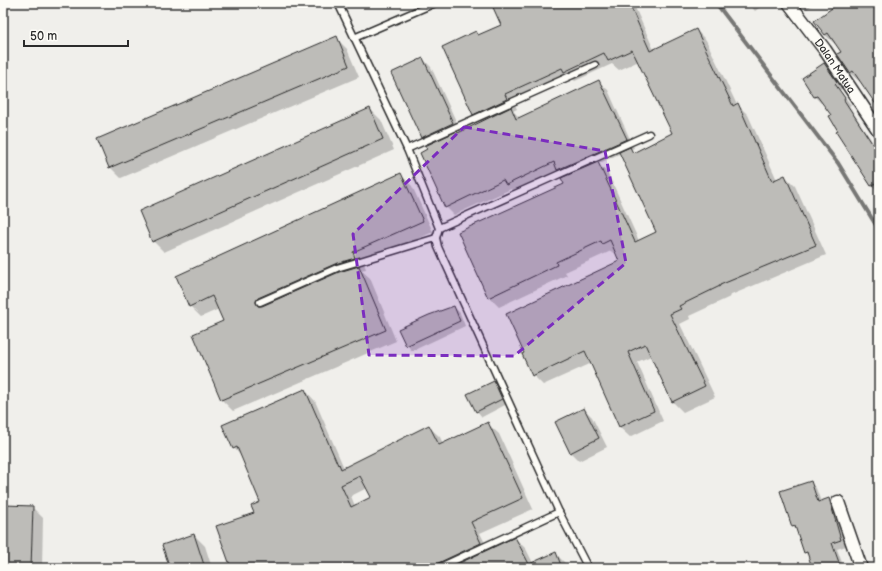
<svg xmlns="http://www.w3.org/2000/svg" width="882" height="571" font-family="'Balsamiq Sans',sans-serif">
	<rect width="100%" height="100%" fill="#f0efeb"/>
	<filter id="ink" filterUnits="userSpaceOnUse"><feTurbulence type="fractalNoise" baseFrequency=".025" numOctaves="2"/><feDisplacementMap in="SourceGraphic" scale="8" xChannelSelector="R" yChannelSelector="G"/><feConvolveMatrix kernelMatrix="1 2 1 2 8 2 1 2 1" color-interpolation-filters="sRGB"/></filter>
	<g filter="url(#ink)">
		<g fill="#0003" fill-rule="evenodd">
			<polygon points="117,3 133,3 122,8"/>
			<path d="M492,3H633L654,50L696,30L706,40L737,105H738L748,115L777,180L785,176L795,186L826,255L729,296L730,297L689,316L690,319L680,324L715,397L683,412L673,402L651,356L637,362L663,421L630,437L619,427L592,363L543,385L533,375L621,261L616,252L613,253L611,251L565,272L567,275L499,307L489,297L565,185L566,177L560,171L515,193L511,189L454,215L446,207L428,150L430,145L422,137L423,59L431,67L461,132L482,122L474,114L476,32L479,36L502,25ZM639,61L673,133L634,153L631,149L634,148L608,90L599,82L520,118L513,111L517,109L515,105L572,78L575,81L612,64L619,70ZM621,153L657,232L639,241L608,173L598,164Z"/>
			<polygon points="748,3 762,3 763,5 755,11"/>
			<polygon points="800,3 815,3 807,9"/>
			<polygon points="840,3 879,3 879,107 862,81 860,82 850,73 838,55 842,52 836,43 835,44 825,35"/>
			<polygon points="336,38 347,49 359,77 121,178 110,167"/>
			<polygon points="824,64 830,70 843,88 840,90 851,105 849,106 879,152 879,192 871,186 837,133 840,131 833,115 823,102 821,103 815,97 803,78"/>
			<polygon points="370,109 381,120 394,150 164,252 153,241"/>
			<polygon points="401,175 412,186 433,232 364,263 366,269 361,270 370,278 396,341 233,411 222,400 194,334 224,321 219,309 201,317 190,306"/>
			<polygon points="454,307 460,313 465,326 412,351 407,345"/>
			<polygon points="494,382 499,387 507,404 482,417 477,411"/>
			<path d="M305,390L315,401L344,468L429,427L440,437L443,444L488,424L499,434L533,509L480,533L489,551L515,538L526,549L533,563L555,553L566,564L568,568H232L262,502L242,457L234,448ZM367,488L372,498L355,506L351,496Z"/>
			<polygon points="584,409 592,417 607,447 579,461 571,453"/>
			<polygon points="810,482 816,488 821,502 829,499 834,504 846,546 837,549 844,568 813,568 809,557 805,552 797,530 793,527 782,492"/>
			<polygon points="32,507 43,518 42,568 4,568"/>
			<polygon points="194,535 205,546 212,568 171,568"/>
		</g>
		<g fill="none" stroke-linecap="round" stroke-linejoin="round">
			<polyline stroke="#777775" stroke-width="4" points="716,3 838,163 879,230"/>
		</g>
		<g fill="#bdbcb8" stroke="#2b2b2b" fill-rule="evenodd">
			<polygon points="491,3 629,3 650,51 696,29 733,106 738,103 772,181 785,175 816,245 720,285 720,286 679,306 681,309 670,314 705,386 672,402 645,344 628,352 654,411 619,427 585,351 532,376 522,354 524,353 506,314 619,261 610,240 602,244 601,241 556,262 557,265 488,298 458,232 564,184 561,178 598,162 635,242 656,232 619,152 630,147 633,153 672,133 632,50 608,61 604,53 564,72 562,68 505,94 507,99 473,115 442,47 476,31 478,35 501,25"/>
			<polygon points="839,3 879,3 879,109 853,71 850,73 837,54 841,52 828,33 825,35 814,21"/>
			<polygon points="337,36 349,66 109,168 97,139"/>
			<polygon points="423,58 453,123 421,138 391,73"/>
			<polygon points="824,63 837,82 835,84 845,98 844,100 879,154 879,181 871,186 836,132 838,131 829,116 831,115 817,96 814,97 802,78"/>
			<polygon points="599,80 627,139 557,170 554,162 506,185 503,180 445,208 420,153 427,149 425,146 457,131 458,133 511,107 516,119"/>
			<polygon points="370,108 383,139 152,242 139,211"/>
			<polygon points="401,173 423,221 353,252 355,258 335,264 258,298 256,302 258,306 262,306 339,272 359,266 386,330 221,400 193,334 223,321 212,296 189,307 176,276"/>
			<polygon points="454,306 460,321 406,346 398,329 429,315"/>
			<polygon points="494,381 502,399 476,412 467,394"/>
			<path d="M305,389L338,465L339,464L341,469L429,425L439,445L488,422L523,498L471,522L481,543L436,564L434,568H231L216,526L254,513L251,506L260,502L237,447L233,449L222,425ZM360,476L371,497L351,507L341,485Z"/>
			<polygon points="584,408 599,438 570,453 555,422"/>
			<polygon points="811,481 818,502 829,498 841,540 832,543 841,568 812,568 807,552 804,553 795,526 792,527 780,491"/>
			<polygon points="5,505 33,506 31,568 3,568"/>
			<polygon points="194,534 205,568 170,568 162,545"/>
			<polygon points="515,537 529,564 556,552 562,568 449,568"/>
		</g>
		<g fill="none" stroke-linecap="round" stroke-linejoin="round">
			<g stroke="#2b2b2b" stroke-width="9">
				<g id="lane">
					<polyline points="338,3 407,149 439,228 436,238 438,247 559,512 588,568"/>
					<polyline points="354,38 435,3"/>
					<polyline points="407,149 595,65"/>
					<polyline points="439,228 649,134"/>
					<polyline points="260,302 337,268 436,238"/>
					<polyline points="438,568 559,512"/>
				</g>
			</g>
			<g stroke="#2b2b2b" stroke-width="15">
				<g id="street">
					<path id="s1" d="M789,3L825,50L879,131"/>
					<polyline points="838,502 861,568"/>
				</g>
			</g>
			<use href="#lane" stroke="#fdfcf7" stroke-width="6"/>
			<use href="#street" stroke="#fdfcf7" stroke-width="12"/>
		</g>
	</g>
	<path fill="#7b2cbf" fill-opacity="0.2" stroke="#7b2cbf" stroke-width="3" stroke-dasharray="8 5" stroke-linejoin="round" d="M464,127L605,151L626,263L514,356L369,355L353,234Z"/>
	<g text-anchor="middle" dominant-baseline="central" stroke-width="4" stroke-linejoin="round" paint-order="stroke">
		<g font-size="11" fill="#2b2b2b" stroke="#fdfcf7">
			<text stroke="none"><textPath href="#s1" startOffset="78">Dalan Matua</textPath></text>
		</g>
	</g>
	<rect width="882" height="571" fill="none" stroke="#fdfcf7" stroke-width="16"/>
	<rect x="8" y="8" width="866" height="555" fill="none" stroke="#2b2b2b" stroke-width="1.5" filter="url(#ink)"/>
	<path d="M24 40v6h104v-6" fill="none" stroke="#2b2b2b" stroke-width="2"/>
	<text x="30" y="40" font-size="12" fill="#2b2b2b" stroke="#fdfcf7" stroke-width="3" paint-order="stroke">50 m</text>
</svg>
